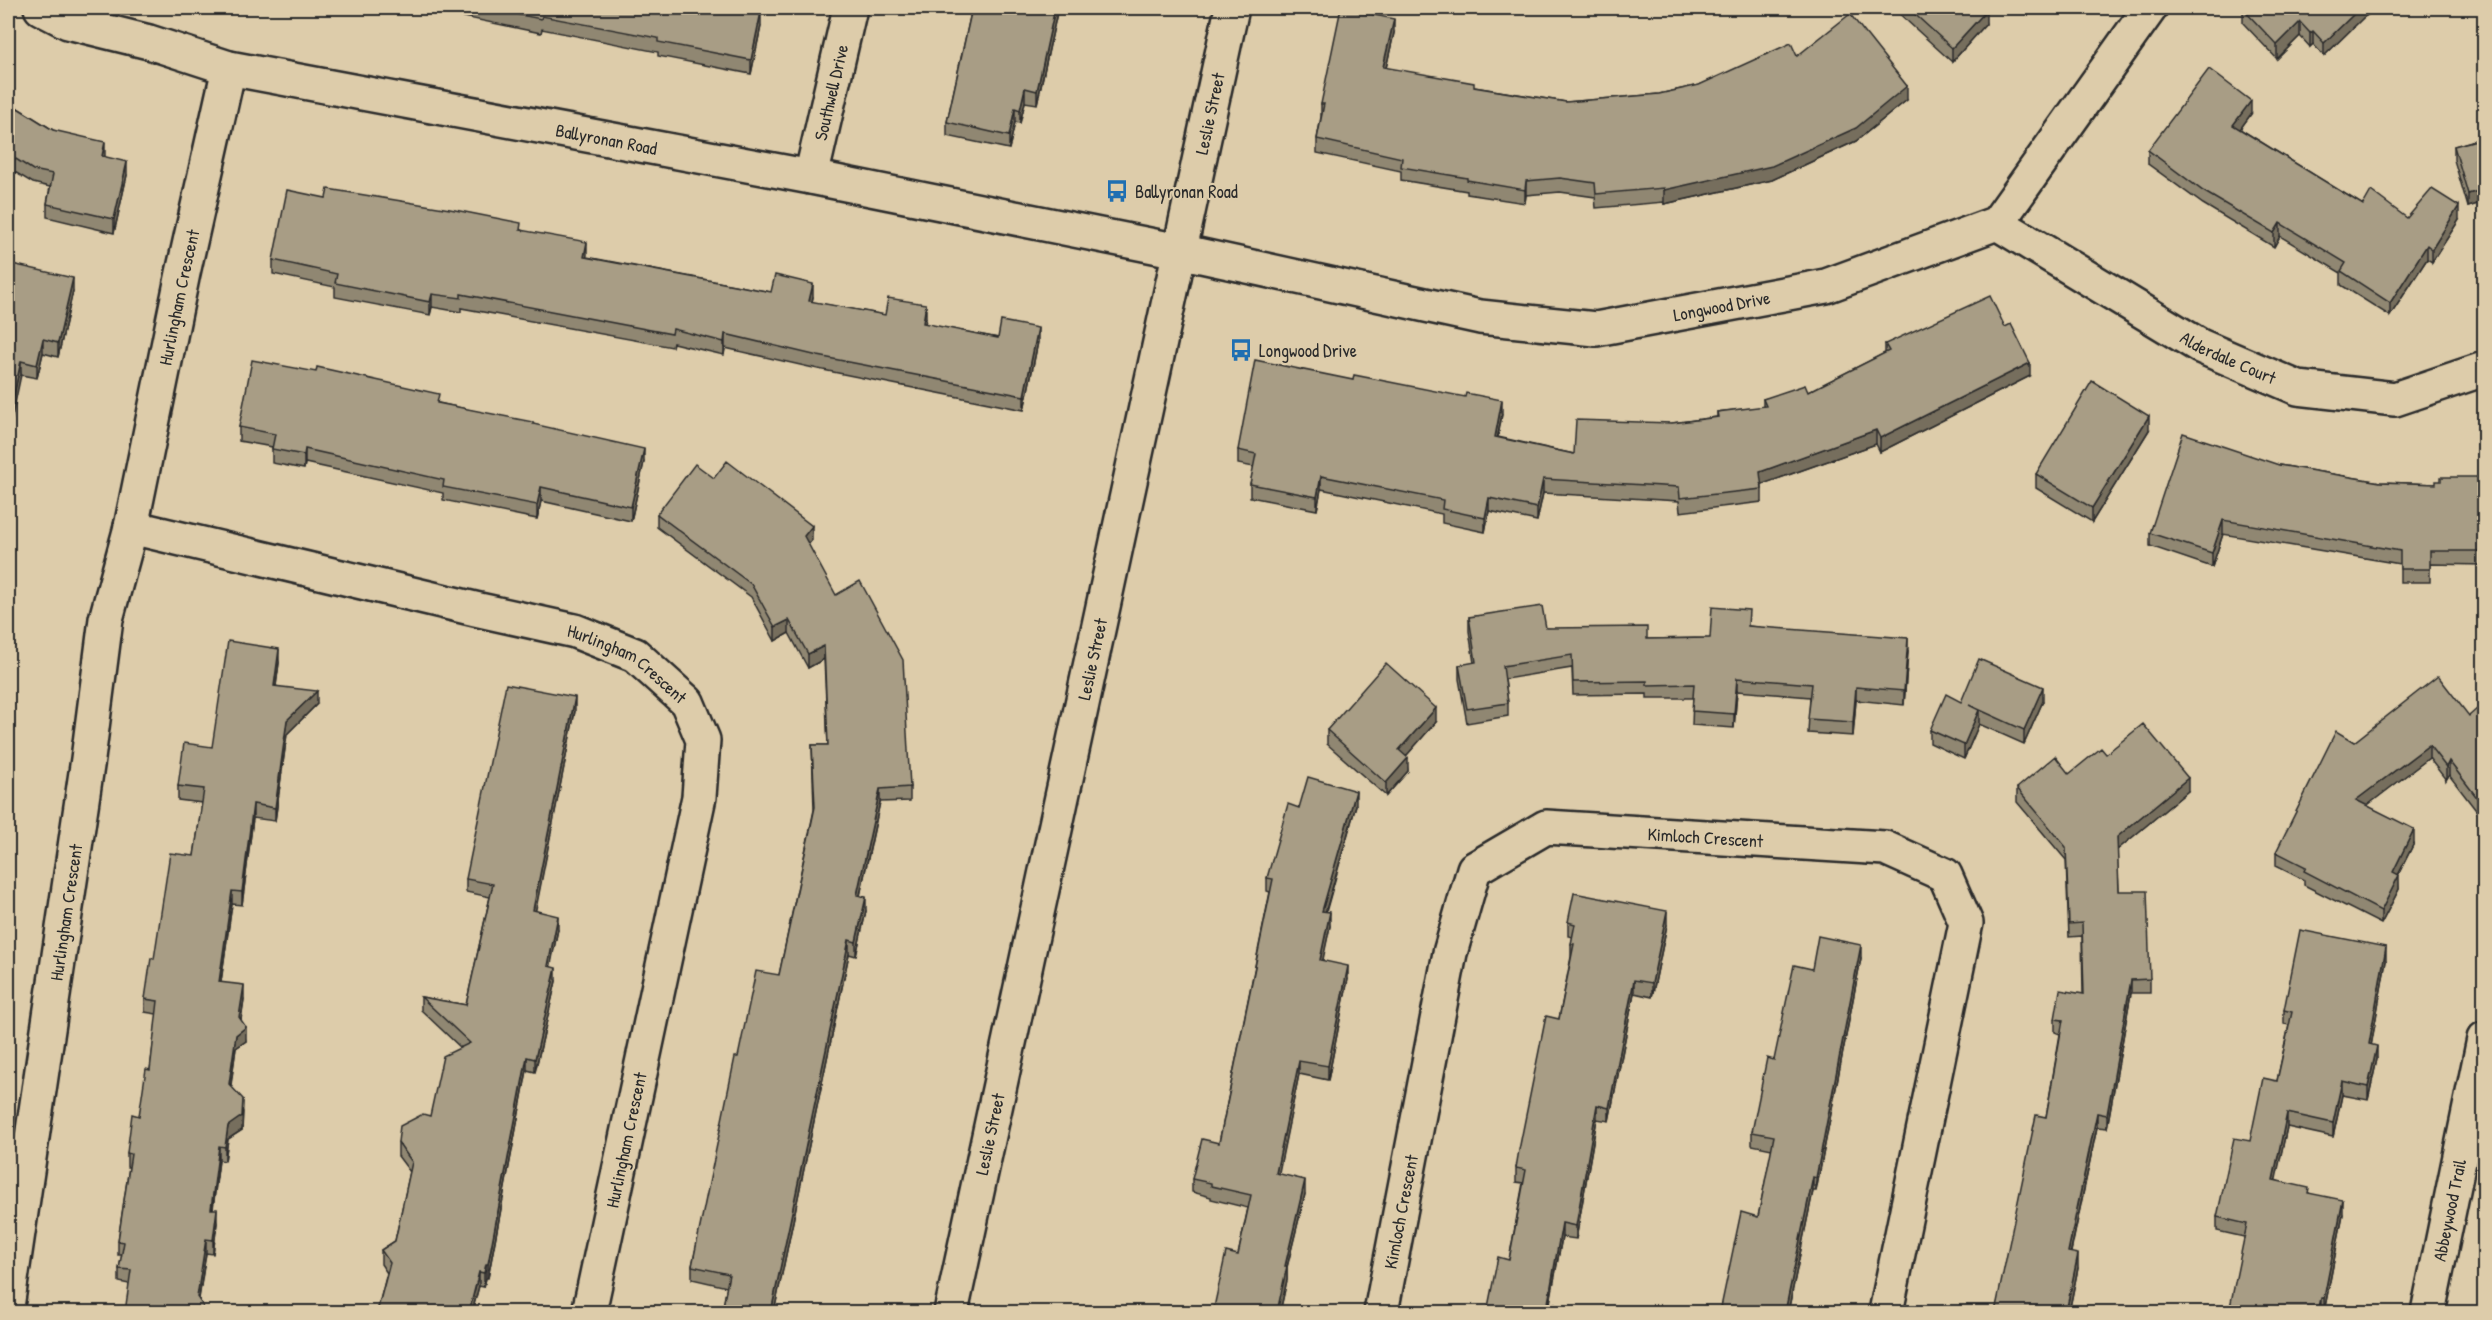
<svg xmlns="http://www.w3.org/2000/svg" width="2492" height="1320" font-family="'Patrick Hand',sans-serif">
	<rect width="100%" height="100%" fill="#dca"/>
	<filter id="ink" filterUnits="userSpaceOnUse"><feTurbulence type="fractalNoise" baseFrequency=".0167" numOctaves="2"/><feDisplacementMap in="SourceGraphic" scale="12" xChannelSelector="R" yChannelSelector="G"/><feConvolveMatrix kernelMatrix="1 2 1 2 8 2 1 2 1" color-interpolation-filters="sRGB"/></filter>
	<g filter="url(#ink)">
		<g fill="none" stroke-linecap="round" stroke-linejoin="round">
			<g stroke="#2b2b2b" stroke-width="38">
				<g id="street">
					<path id="s1" d="M41,8L68,22L149,42L229,68L811,177L1179,251L1480,317L1596,329L1826,286L1997,223L2150,8"/>
					<path id="s2" d="M811,177L850,8"/>
					<path id="s3" d="M1997,223L2200,346L2298,388L2395,399L2484,369"/>
					<path id="s4" d="M131,527L475,609L575,631L635,655L687,702L703,740L699,797L589,1312"/>
					<path id="s5" d="M8,1300L88,759L106,619L131,527L183,273L229,68"/>
					<path id="s6" d="M1381,1312L1450,953L1474,869L1546,827L1885,848L1945,875L1966,923L1886,1312"/>
					<path id="s7" d="M2428,1312L2484,1039"/>
				</g>
			</g>
			<g stroke="#2b2b2b" stroke-width="38">
				<g id="secondary">
					<path id="s8" d="M951,1312L1232,8"/>
				</g>
			</g>
			<use href="#street" stroke="#dca" stroke-width="33"/>
			<use href="#secondary" stroke="#dca" stroke-width="33"/>
		</g>
		<g fill="#908772" stroke="#2b2b2b" stroke-width="1.5">
			<polygon points="454,8 738,8 761,26 751,74 658,56 658,52 542,29 541,33 454,15"/>
			<polygon points="972,8 1058,8 1037,104 1025,102 1020,123 1015,122 1009,149 947,136 947,122"/>
			<polygon points="1893,8 1982,8 1986,24 1952,62"/>
			<polygon points="2245,8 2379,8 2364,17 2324,56 2313,44 2310,47 2300,36 2277,59 2243,23 2243,9"/>
			<polygon points="1394,33 1386,68 1474,87 1566,102 1659,94 1699,85 1797,56 1907,100 1856,141 1772,180 1664,204 1664,202 1596,208 1595,197 1560,192 1526,195 1525,203 1467,194 1467,191 1401,180 1401,171 1317,153 1317,139 1321,117 1321,104"/>
			<polygon points="8,102 53,130 104,156 127,175 114,233 47,217 47,204 50,187 33,183 8,168"/>
			<polygon points="2251,114 2240,129 2363,205 2407,218 2459,220 2432,262 2427,259 2390,316 2341,285 2341,273 2280,236 2274,247 2203,204 2148,164 2148,150"/>
			<polygon points="2484,124 2484,202 2468,207 2454,160 2454,146 2482,138 2482,125"/>
			<polygon points="326,198 521,230 587,257 771,292 813,297 812,302 885,315 926,318 925,324 998,338 1038,342 1024,410 818,369 725,348 724,355 673,343 672,347 461,308 461,312 432,307 430,315 335,297 335,287 273,274 273,260"/>
			<polygon points="8,263 73,291 58,357 43,353 37,378 21,375"/>
			<polygon points="1885,344 2030,376 1880,452 1876,444 1762,484 1762,502 1680,512 1679,501 1543,493 1537,521 1489,511 1485,532 1442,523 1442,514 1321,489 1317,510 1250,497 1250,484 1254,467 1238,464 1238,450 1502,414 1498,437 1574,454 1672,423 1717,417 1717,412 1763,407 1763,399 1808,392 1885,353"/>
			<polygon points="439,403 533,424 644,462 631,521 541,501 537,519 443,500 443,493 305,463 304,469 272,463 272,447 239,441 239,427"/>
			<polygon points="2149,430 2092,522 2036,488 2036,474"/>
			<polygon points="2279,465 2380,482 2436,484 2484,477 2484,565 2430,564 2430,582 2400,582 2400,564 2223,534 2212,567 2150,546 2150,533"/>
			<polygon points="714,478 812,540 808,544 910,787 910,801 880,802 860,896 866,911 856,956 849,954 774,1312 722,1312 727,1287 692,1279 692,1266 738,1057 779,975 814,810 812,745 828,745 824,659 808,668 789,633 775,641 751,597 657,527 657,514"/>
			<polygon points="1469,617 1546,628 1647,639 1710,638 1749,626 1908,651 1904,705 1856,700 1853,736 1808,733 1810,697 1737,691 1734,728 1692,725 1693,698 1647,698 1647,694 1573,695 1572,668 1505,679 1508,703 1508,716 1467,723 1459,679 1459,665 1474,663 1469,631"/>
			<polygon points="279,663 276,686 317,704 287,734 275,821 253,818 242,905 232,904 221,982 244,999 241,1020 246,1041 236,1048 231,1085 243,1112 242,1130 228,1139 225,1161 219,1160 213,1209 217,1223 213,1254 206,1253 199,1299 203,1312 129,1284 119,1282 119,1269 122,1255 118,1255 118,1241 129,1167 127,1167 127,1153 139,1116 150,1070 157,1014 145,1012 145,999 154,959 194,856 202,803 178,800 178,786 212,747"/>
			<polygon points="2043,701 2024,744 1979,724 1964,759 1930,743 1930,730 1961,702"/>
			<polygon points="575,711 535,911 558,929 550,966 556,981 535,1072 527,1070 488,1278 486,1278 484,1287 479,1286 472,1312 377,1312 387,1273 381,1264 381,1250 395,1241 410,1172 398,1156 398,1142 430,1116 461,1048 421,1010 421,997 466,1005 490,897 466,892 466,879"/>
			<polygon points="2469,716 2484,716 2482,818 2449,775 2446,780 2429,758 2367,805 2414,843 2398,875 2399,889 2381,924 2304,885 2304,880 2276,866 2276,852 2354,742"/>
			<polygon points="1436,722 1406,756 1408,771 1386,796 1327,744 1327,730"/>
			<polygon points="2106,754 2188,791 2117,850 2119,891 2150,979 2150,993 2131,993 2107,1128 2097,1127 2071,1252 2078,1268 2069,1312 1995,1312 2046,1117 2060,1034 2055,1032 2055,1019 2083,994 2082,936 2069,937 2066,860 2017,802 2017,788 2069,774"/>
			<polygon points="1356,805 1326,912 1330,926 1322,961 1348,979 1328,1080 1299,1074 1278,1174 1305,1194 1287,1267 1287,1280 1280,1312 1213,1312 1238,1255 1248,1208 1211,1199 1211,1197 1192,1192 1192,1179 1219,1143 1270,892 1267,891 1267,878 1299,808"/>
			<polygon points="1568,922 1667,925 1652,997 1634,993 1609,1121 1597,1119 1576,1239 1562,1237 1550,1303 1577,1312 1487,1312 1509,1260 1523,1183 1516,1182 1516,1168 1559,1019 1571,957 1571,944 1573,937 1568,936"/>
			<polygon points="1861,958 1816,1191 1813,1191 1788,1312 1720,1312 1758,1217 1772,1149 1752,1145 1752,1132 1774,1060 1812,969"/>
			<polygon points="2386,961 2371,1045 2377,1059 2368,1100 2342,1095 2333,1137 2287,1127 2275,1180 2309,1193 2343,1214 2324,1312 2321,1311 2244,1237 2217,1231 2217,1217 2277,1081 2289,1025 2284,1024 2284,1010"/>
		</g>
		<g fill="#766e5d" stroke="#2b2b2b" stroke-width="1.5">
			<polygon points="1055,8 1058,8 1037,104 1037,91"/>
			<polygon points="2360,8 2379,8 2364,17 2324,56 2324,43"/>
			<polygon points="1986,11 1986,24 1952,62 1952,48"/>
			<polygon points="761,12 761,26 751,74 751,60"/>
			<polygon points="1394,19 1394,33 1383,81 1383,67"/>
			<polygon points="2300,22 2300,36 2277,59 2277,45"/>
			<polygon points="2313,31 2313,44 2310,47 2310,33"/>
			<polygon points="1907,86 1907,100 1856,141 1772,180 1664,204 1664,190"/>
			<polygon points="1025,88 1025,102 1020,123 1020,110"/>
			<polygon points="2251,101 2251,114 2233,139 2233,125"/>
			<polygon points="1015,108 1015,122 1009,149 1009,136"/>
			<polygon points="105,142 105,156 102,169 102,156"/>
			<polygon points="127,162 127,175 114,233 114,219"/>
			<polygon points="1526,181 1526,195 1525,203 1525,190"/>
			<polygon points="2484,189 2484,202 2468,207 2468,194"/>
			<polygon points="2459,206 2459,220 2432,262 2432,249"/>
			<polygon points="2280,223 2280,236 2274,247 2274,233"/>
			<polygon points="587,242 587,255 584,270 584,257"/>
			<polygon points="2427,245 2427,259 2390,316 2390,303"/>
			<polygon points="73,278 73,291 58,357 58,343"/>
			<polygon points="813,284 813,297 809,315 809,301"/>
			<polygon points="432,294 432,307 430,315 430,302"/>
			<polygon points="926,304 926,318 923,337 923,323"/>
			<polygon points="1038,328 1038,342 1024,410 1024,396"/>
			<polygon points="725,334 725,348 724,355 724,342"/>
			<polygon points="43,339 43,353 37,378 37,365"/>
			<polygon points="21,361 21,375 8,436 8,422"/>
			<polygon points="2030,363 2030,376 1880,452 1880,438"/>
			<polygon points="1502,400 1502,414 1495,450 1495,437"/>
			<polygon points="2149,416 2149,430 2092,522 2092,508"/>
			<polygon points="1876,430 1876,444 1760,485 1760,472"/>
			<polygon points="305,449 305,463 304,469 304,455"/>
			<polygon points="644,449 644,462 631,521 631,507"/>
			<polygon points="1321,476 1321,489 1317,510 1317,497"/>
			<polygon points="1543,479 1543,493 1537,521 1537,508"/>
			<polygon points="541,487 541,501 537,519 537,505"/>
			<polygon points="1489,498 1489,511 1485,532 1485,518"/>
			<polygon points="2223,520 2223,534 2212,567 2212,553"/>
			<polygon points="812,526 812,540 804,550 804,536"/>
			<polygon points="789,620 789,633 775,641 775,627"/>
			<polygon points="1908,638 1908,651 1904,705 1904,691"/>
			<polygon points="824,646 824,659 808,668 808,654"/>
			<polygon points="279,649 279,663 274,700 274,686"/>
			<polygon points="1737,678 1737,691 1734,728 1734,714"/>
			<polygon points="1856,687 1856,700 1853,736 1853,722"/>
			<polygon points="2043,687 2043,701 2024,744 2024,730"/>
			<polygon points="317,691 317,704 287,734 275,821 275,808 287,720"/>
			<polygon points="575,697 575,711 533,924 533,910"/>
			<polygon points="1436,708 1436,722 1399,764 1399,750"/>
			<polygon points="1979,710 1979,724 1964,759 1964,745"/>
			<polygon points="2429,745 2429,758 2356,814 2356,800"/>
			<polygon points="1408,758 1408,771 1386,796 1386,783"/>
			<polygon points="2449,761 2449,775 2446,780 2446,767"/>
			<polygon points="2188,778 2188,791 2117,850 2117,837"/>
			<polygon points="880,789 880,802 857,909 857,895"/>
			<polygon points="1356,791 1356,805 1322,924 1322,911"/>
			<polygon points="2484,802 2484,816 2482,818 2482,804"/>
			<polygon points="253,804 253,818 242,905 242,892"/>
			<polygon points="2414,829 2414,843 2393,885 2393,872"/>
			<polygon points="2399,875 2399,889 2381,924 2381,911"/>
			<polygon points="232,891 232,904 219,995 219,982"/>
			<polygon points="866,897 866,911 856,956 856,942"/>
			<polygon points="1667,911 1667,925 1652,997 1652,983"/>
			<polygon points="1330,912 1330,926 1320,974 1320,960"/>
			<polygon points="558,916 558,929 548,979 548,966"/>
			<polygon points="849,940 849,954 774,1312 771,1312"/>
			<polygon points="1861,945 1861,958 1816,1191 1816,1178"/>
			<polygon points="2386,947 2386,961 2369,1058 2369,1044"/>
			<polygon points="1348,966 1348,979 1328,1080 1328,1066"/>
			<polygon points="556,968 556,981 535,1072 535,1059"/>
			<polygon points="1634,980 1634,993 1609,1121 1609,1108"/>
			<polygon points="2131,980 2131,993 2107,1128 2107,1115"/>
			<polygon points="244,985 244,999 239,1031 239,1017"/>
			<polygon points="246,1027 246,1041 236,1048 229,1097 229,1084 236,1035"/>
			<polygon points="2377,1046 2377,1059 2368,1100 2368,1087"/>
			<polygon points="527,1057 527,1070 488,1278 488,1264"/>
			<polygon points="1299,1061 1299,1074 1276,1187 1276,1173"/>
			<polygon points="2342,1081 2342,1095 2333,1137 2333,1123"/>
			<polygon points="243,1099 242,1130 228,1139 225,1161 225,1147 228,1126"/>
			<polygon points="1597,1105 1597,1119 1576,1239 1576,1226"/>
			<polygon points="2097,1113 2097,1127 2068,1265 2068,1252"/>
			<polygon points="2287,1113 2287,1127 2273,1193 2273,1180"/>
			<polygon points="219,1146 219,1160 211,1222 211,1209"/>
			<polygon points="1813,1177 1813,1191 1788,1312 1785,1312"/>
			<polygon points="1305,1180 1305,1194 1287,1267 1287,1280 1280,1312 1277,1312 1285,1266"/>
			<polygon points="2343,1200 2343,1214 2324,1312 2324,1298"/>
			<polygon points="217,1209 217,1223 213,1254 213,1240"/>
			<polygon points="1562,1223 1562,1237 1548,1312 1548,1303"/>
			<polygon points="206,1239 206,1253 197,1310 197,1297"/>
			<polygon points="2078,1254 2078,1268 2069,1312 2066,1312"/>
			<polygon points="486,1264 486,1278 484,1287 484,1273"/>
			<polygon points="479,1272 479,1286 472,1312 469,1312"/>
			<polygon points="2321,1298 2321,1312 2318,1312"/>
		</g>
		<g fill="#a89d85" stroke="#2b2b2b" stroke-width="1.5">
			<polygon points="484,8 738,8 761,12 751,60 658,42 658,38 542,16 541,19"/>
			<polygon points="972,8 1055,8 1037,91 1025,88 1020,110 1015,108 1009,136 947,122"/>
			<polygon points="1341,8 1394,19 1383,67 1474,83 1474,87 1566,102 1659,94 1699,85 1791,43 1797,56 1850,14 1907,86 1856,128 1772,166 1664,190 1664,188 1596,194 1595,183 1560,178 1526,181 1525,190 1467,180 1467,178 1401,167 1402,158 1317,139 1324,104 1321,104"/>
			<polygon points="1908,8 1982,8 1986,11 1952,48"/>
			<polygon points="2245,8 2360,8 2324,43 2313,31 2310,33 2300,22 2277,45 2243,9"/>
			<polygon points="2209,69 2251,101 2233,125 2363,205 2371,191 2407,218 2432,189 2459,206 2432,249 2427,245 2390,303 2341,271 2346,263 2280,223 2274,233 2203,191 2148,150"/>
			<polygon points="8,102 53,130 105,142 102,156 127,162 114,219 47,204 53,174 33,170 8,154"/>
			<polygon points="2484,138 2484,189 2468,194 2454,146"/>
			<polygon points="328,189 450,209 521,223 520,230 587,242 584,257 771,292 775,275 813,284 809,301 885,315 888,298 926,304 923,323 998,338 1001,321 1038,328 1024,396 818,356 725,334 724,342 673,329 672,334 461,294 461,298 432,294 430,302 335,283 337,274 273,260 287,190 326,198"/>
			<polygon points="8,263 73,278 58,343 43,339 37,365 21,361 8,422"/>
			<polygon points="1990,296 2005,327 2011,324 2030,363 1880,438 1876,430 1760,472 1762,489 1680,498 1679,487 1543,479 1537,508 1489,498 1485,518 1442,509 1443,500 1321,476 1317,497 1250,484 1256,454 1238,450 1255,360 1353,380 1354,375 1465,397 1466,393 1502,400 1495,437 1574,454 1576,420 1672,423 1718,417 1717,412 1766,406 1763,399 1805,385 1808,392 1889,351 1885,344"/>
			<polygon points="252,360 316,372 317,367 439,394 437,403 533,422 533,424 644,449 631,507 541,487 537,505 443,487 444,480 305,449 304,455 272,449 275,434 239,427"/>
			<polygon points="2092,381 2149,416 2092,508 2036,474"/>
			<polygon points="2183,433 2279,465 2380,482 2436,484 2436,481 2441,481 2441,477 2484,477 2484,551 2430,551 2430,569 2400,569 2400,551 2223,520 2212,553 2150,533"/>
			<polygon points="727,461 812,526 804,536 836,595 860,581 903,660 910,787 880,789 857,895 866,897 856,942 849,940 771,1312 722,1312 729,1274 692,1266 735,1057 738,1057 756,971 779,975 815,807 812,745 828,745 824,646 808,654 789,620 775,627 751,584 657,514 695,464 714,478"/>
			<polygon points="1542,606 1546,628 1647,627 1647,639 1710,638 1712,607 1749,610 1748,626 1908,638 1904,691 1856,687 1853,722 1808,719 1812,684 1737,678 1734,714 1692,711 1694,684 1647,685 1647,681 1573,682 1572,655 1503,666 1508,703 1467,709 1459,665 1476,662 1469,617"/>
			<polygon points="228,641 279,649 274,686 317,691 287,720 275,808 253,804 242,892 232,891 219,982 244,985 239,1017 246,1027 236,1035 229,1084 243,1099 242,1116 228,1126 225,1147 219,1146 211,1209 217,1209 213,1240 206,1239 197,1297 203,1306 202,1312 125,1312 131,1270 119,1269 124,1242 118,1241 131,1154 127,1153 132,1114 139,1116 146,1069 150,1070 158,1001 145,999 151,958 154,959 170,853 194,856 204,789 178,786 184,743 212,747"/>
			<polygon points="1979,659 2043,687 2024,730 1969,705 1979,710 1964,745 1930,730 1946,694 1961,702"/>
			<polygon points="1386,663 1436,708 1399,750 1408,758 1386,783 1327,730"/>
			<polygon points="2438,676 2469,716 2478,708 2484,716 2484,802 2482,804 2449,761 2446,767 2429,745 2356,800 2414,829 2393,872 2399,875 2381,911 2304,871 2306,867 2276,852 2336,731 2354,742"/>
			<polygon points="506,684 575,697 533,910 558,916 548,966 556,968 535,1059 527,1057 488,1264 486,1264 484,1273 479,1272 469,1312 377,1312 390,1263 381,1250 395,1241 412,1162 398,1142 400,1126 423,1114 430,1116 443,1056 470,1043 421,997 466,1005 493,884 466,879"/>
			<polygon points="2143,724 2188,778 2117,837 2119,891 2147,891 2150,979 2131,980 2107,1115 2097,1113 2068,1252 2078,1254 2066,1312 1995,1312 2036,1115 2046,1117 2063,1020 2055,1019 2060,990 2084,994 2082,923 2069,924 2066,847 2017,788 2055,756 2069,774 2101,748 2106,754"/>
			<polygon points="1308,777 1356,791 1322,911 1330,912 1320,960 1348,966 1328,1066 1299,1061 1276,1173 1305,1180 1285,1266 1287,1266 1277,1312 1213,1312 1226,1252 1238,1255 1251,1195 1211,1186 1211,1183 1192,1179 1202,1139 1219,1143 1273,879 1267,878 1288,804 1299,808"/>
			<polygon points="1574,893 1667,911 1652,983 1634,980 1609,1108 1597,1105 1576,1226 1562,1223 1548,1303 1577,1309 1576,1312 1487,1312 1498,1257 1509,1260 1526,1170 1516,1168 1519,1150 1546,1016 1559,1019 1574,944 1571,944 1575,924 1568,922"/>
			<polygon points="2300,930 2386,947 2369,1044 2377,1046 2368,1087 2342,1081 2333,1123 2287,1113 2273,1180 2309,1188 2308,1193 2343,1200 2324,1298 2321,1298 2318,1312 2229,1312 2247,1224 2217,1217 2234,1138 2250,1141 2263,1078 2277,1081 2292,1012 2284,1010"/>
			<polygon points="1818,936 1861,945 1816,1178 1813,1177 1785,1312 1720,1312 1741,1212 1758,1217 1774,1136 1752,1132 1767,1058 1774,1060 1794,965 1812,969"/>
		</g>
	</g>
	<defs>
		<g id="bus-bare" transform="scale(1.8)"><path d="M-5-6H5V4H4V6H2V4H-2V6H-4V4H-5ZM-3.5-4V0h7V-4ZM-3.5 1.2v1.5H-2V1.2ZM2 1.2v1.5H3.5V1.2Z" fill="#1f6fb2" stroke="#dca" stroke-width="2.5" paint-order="stroke"/></g>
	</defs>
	<g fill-rule="evenodd">
		<use href="#bus-bare" x="1117" y="191"/>
		<use href="#bus-bare" x="1241" y="350"/>
	</g>
	<g text-anchor="middle" dominant-baseline="central" stroke-width="4.5" stroke-linejoin="round" paint-order="stroke">
		<g font-size="18" fill="#2b2b2b" stroke="#dca">
			<text stroke="none"><textPath href="#s2" startOffset="87">Southwell Drive</textPath></text>
			<text stroke="none"><textPath href="#s8" startOffset="1226">Leslie Street</textPath></text>
			<text stroke="none"><textPath href="#s1" startOffset="582">Ballyronan Road</textPath></text>
			<text stroke="none"><textPath href="#s5" startOffset="1018">Hurlingham Crescent</textPath></text>
			<text stroke="none"><textPath href="#s1" startOffset="1718">Longwood Drive</textPath></text>
			<text stroke="none"><textPath href="#s3" startOffset="268">Alderdale Court</textPath></text>
			<text stroke="none"><textPath href="#s8" startOffset="668">Leslie Street</textPath></text>
			<text stroke="none"><textPath href="#s4" startOffset="518">Hurlingham Crescent</textPath></text>
			<text stroke="none"><textPath href="#s6" startOffset="696">Kimloch Crescent</textPath></text>
			<text stroke="none"><textPath href="#s5" startOffset="392">Hurlingham Crescent</textPath></text>
			<text stroke="none"><textPath href="#s8" startOffset="182">Leslie Street</textPath></text>
			<text transform="translate(626 1140) rotate(-78)">Hurlingham Crescent</text>
			<text stroke="none"><textPath href="#s7" startOffset="104">Abbeywood Trail</textPath></text>
			<text stroke="none"><textPath href="#s6" startOffset="102">Kimloch Crescent</textPath></text>
		</g>
		<g font-size="18" fill="#2b2b2b" stroke="#dca" text-anchor="start">
			<text x="1135" y="191">Ballyronan Road</text>
			<text x="1259" y="350">Longwood Drive</text>
		</g>
	</g>
	<rect width="2492" height="1320" fill="none" stroke="#dca" stroke-width="30"/>
	<rect x="15" y="15" width="2462" height="1290" fill="none" stroke="#2b2b2b" stroke-width="2" filter="url(#ink)"/>
</svg>
